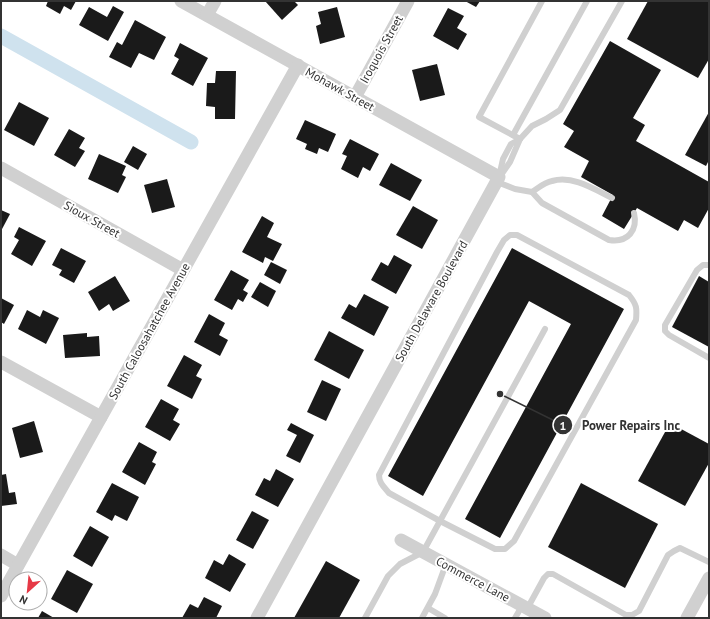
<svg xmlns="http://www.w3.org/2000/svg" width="710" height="619" font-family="'PT Sans',sans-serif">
	<rect width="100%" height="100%" fill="#fff"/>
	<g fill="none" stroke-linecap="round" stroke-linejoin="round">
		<polyline stroke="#cfe2ee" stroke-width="15" points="1,36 191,142"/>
	</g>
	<g fill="#1a1a1a">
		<polygon points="48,1 76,1 71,10 64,6 60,14 46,6"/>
		<polygon points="265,1 294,1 298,5 282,20"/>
		<polygon points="465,1 480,1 476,7"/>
		<polygon points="648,1 709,1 709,59 698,78 627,39"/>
		<polygon points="113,6 124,12 108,41 79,25 89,7 107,17"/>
		<polygon points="337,7 345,37 320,44 316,26 321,24 318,12"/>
		<polygon points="448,8 464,16 457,28 467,34 458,50 433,36"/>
		<polygon points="135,20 166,37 154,60 139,53 131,68 109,57 117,42 122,45"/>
		<polygon points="610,41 661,70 633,118 645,125 636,141 709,182 709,208 698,228 684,220 678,231 637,208 624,229 602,216 613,195 581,177 589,161 564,147 574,131 563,124"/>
		<polygon points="180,43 208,58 193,86 171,74 179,59 174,56"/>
		<polygon points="437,64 445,95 420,101 412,70"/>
		<polygon points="216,71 236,71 235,119 215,119 215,107 206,106 207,83 215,83"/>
		<polygon points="19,102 49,118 34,146 4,130"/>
		<polygon points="709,112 709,160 706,166 685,155"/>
		<polygon points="305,120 336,134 328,152 319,148 317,154 305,149 307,144 296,139"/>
		<polygon points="69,129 85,138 79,148 85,151 75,167 54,155"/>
		<polygon points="350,139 379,154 370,171 363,167 358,178 341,169 347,156 342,154"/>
		<polygon points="133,146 147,154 138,170 124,162"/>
		<polygon points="99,154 126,166 122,175 126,177 118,193 88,179"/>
		<polygon points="391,163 422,180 410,201 379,185"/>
		<polygon points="167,179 175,207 152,213 144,185"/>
		<polygon points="413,206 438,220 422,249 396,235"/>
		<polygon points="1,210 10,214 1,231"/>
		<polygon points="262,216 274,223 267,237 282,244 273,261 265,257 263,263 242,252"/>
		<polygon points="19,227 46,241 32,266 11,254 19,240 14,237"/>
		<polygon points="61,248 86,261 74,283 59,275 62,270 52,265"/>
		<polygon points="512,248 624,309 500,538 465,519 571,324 529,301 423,496 388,476"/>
		<polygon points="394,255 412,265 396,294 371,280 381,262 388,266"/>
		<polygon points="271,262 287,270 280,284 264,275"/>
		<polygon points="231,270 249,280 243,290 248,293 243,302 238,299 232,310 214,300"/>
		<polygon points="115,276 130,301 113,311 109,304 99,311 88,292"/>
		<polygon points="699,276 709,282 709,347 672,327"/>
		<polygon points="260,282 276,291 268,307 251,297"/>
		<polygon points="364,294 389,307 374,336 341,318 349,304 356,308"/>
		<polygon points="1,298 14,305 4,324 1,322"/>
		<polygon points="27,310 40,317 43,310 59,318 46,344 18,329"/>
		<polygon points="209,314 225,323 219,335 228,340 220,356 194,342"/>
		<polygon points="329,331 364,350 349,379 314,360"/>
		<polygon points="87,333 87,337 99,336 100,356 65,358 63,335"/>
		<polygon points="184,355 202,365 196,376 202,379 192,399 167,386"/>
		<polygon points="322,380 341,389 326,421 307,412"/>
		<polygon points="161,399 179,409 173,420 180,424 170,441 145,427"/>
		<polygon points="34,421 43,452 20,458 12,428"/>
		<polygon points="291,423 314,435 300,463 286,456 297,435 287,430"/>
		<polygon points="670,423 709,444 709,463 685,506 638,481"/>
		<polygon points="139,442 157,452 152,462 156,464 145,485 122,472"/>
		<polygon points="276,469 294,479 278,507 255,495 264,478 270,481"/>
		<polygon points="6,474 9,493 15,492 17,504 1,506 1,475"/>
		<polygon points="112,483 139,497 127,521 115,515 112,521 96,512"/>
		<polygon points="581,483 658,524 625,588 548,547"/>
		<polygon points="252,511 269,520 253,549 236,540"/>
		<polygon points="90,526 109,537 92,567 73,556"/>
		<polygon points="229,554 246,564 230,592 205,578 214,560 223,565"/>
		<polygon points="326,561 360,580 339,618 294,618"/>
		<polygon points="67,570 93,584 77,613 51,599"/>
		<polygon points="204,597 222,606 216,618 182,618 190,604 198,608"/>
		<polygon points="42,611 54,618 38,618"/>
	</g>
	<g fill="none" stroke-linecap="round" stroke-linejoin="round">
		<g stroke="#d0d0d0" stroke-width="6">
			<polyline points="513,135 587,1"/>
			<polyline points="520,139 479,117 542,1"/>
			<polyline points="501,175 510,162 520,139"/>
			<polyline points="499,177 503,159 511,144 520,139 532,126 546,119 560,110 622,1"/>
			<polyline points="497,182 515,189 532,192"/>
			<path d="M612,198C594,189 573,175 552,181C545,182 538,188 532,192L542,203L609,240C628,243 638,230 634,213"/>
			<path d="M510,235H517L629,295C637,305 637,308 636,320L514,541L505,549H495L440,521L389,493C384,487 379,483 379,475L497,252L504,240Z"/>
			<polyline points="709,265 703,265 697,270 665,325 665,331 669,335 709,358"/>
			<polyline points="428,608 445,618"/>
			<polyline points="527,609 544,578 548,574 553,574 626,615 632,615 639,611 668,555 674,551 680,548 709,562"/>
			<polyline points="365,618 388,576 400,564 423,552 545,329"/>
			<polyline points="422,618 435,594 446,564"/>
			<polyline points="515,618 522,606"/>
		</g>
		<g stroke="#d0d0d0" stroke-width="13">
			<polyline points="181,1 499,177 257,618"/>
			<polyline points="207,15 215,1"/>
			<polyline points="355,97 408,1"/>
			<polyline points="1,168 183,270"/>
			<polyline points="1,362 101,417"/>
			<polyline points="401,540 545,618"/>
			<polyline points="1,555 18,565"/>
			<polyline points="1,596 298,65"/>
			<polyline points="687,618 709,578"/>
		</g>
	</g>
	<g text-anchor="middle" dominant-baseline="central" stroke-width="4" stroke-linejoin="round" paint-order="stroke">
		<g font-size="12" fill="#333" stroke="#fff">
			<text transform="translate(381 49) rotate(-61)">Iroquois Street</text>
			<text transform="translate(340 89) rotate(29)">Mohawk Street</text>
			<text transform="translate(92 219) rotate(29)">Sioux Street</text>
			<text transform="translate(431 301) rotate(-61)">South Delaware Boulevard</text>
			<text transform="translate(149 331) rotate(-61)">South Caloosahatchee Avenue</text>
			<text transform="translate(473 579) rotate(28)">Commerce Lane</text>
		</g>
	</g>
	<path fill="none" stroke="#333" stroke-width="1.5" d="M500 394L563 425"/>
	<g fill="#333" stroke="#fff" stroke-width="1.5">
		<circle cx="500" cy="394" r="4"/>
		<circle cx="563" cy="425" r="10"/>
	</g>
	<g font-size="12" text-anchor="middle" font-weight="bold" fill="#fff">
		<text x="563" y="430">1</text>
	</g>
	<g font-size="13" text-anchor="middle" font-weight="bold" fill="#333" stroke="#fff" stroke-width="4" stroke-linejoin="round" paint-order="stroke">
		<text x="631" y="430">Power Repairs Inc</text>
	</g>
	<rect width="710" height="619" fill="none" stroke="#333333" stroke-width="4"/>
	<g transform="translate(28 591) rotate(207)"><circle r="19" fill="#ffffff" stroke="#adadad"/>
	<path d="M0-3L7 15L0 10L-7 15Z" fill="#e63946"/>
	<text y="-6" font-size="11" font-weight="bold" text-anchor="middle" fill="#333333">N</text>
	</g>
</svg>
